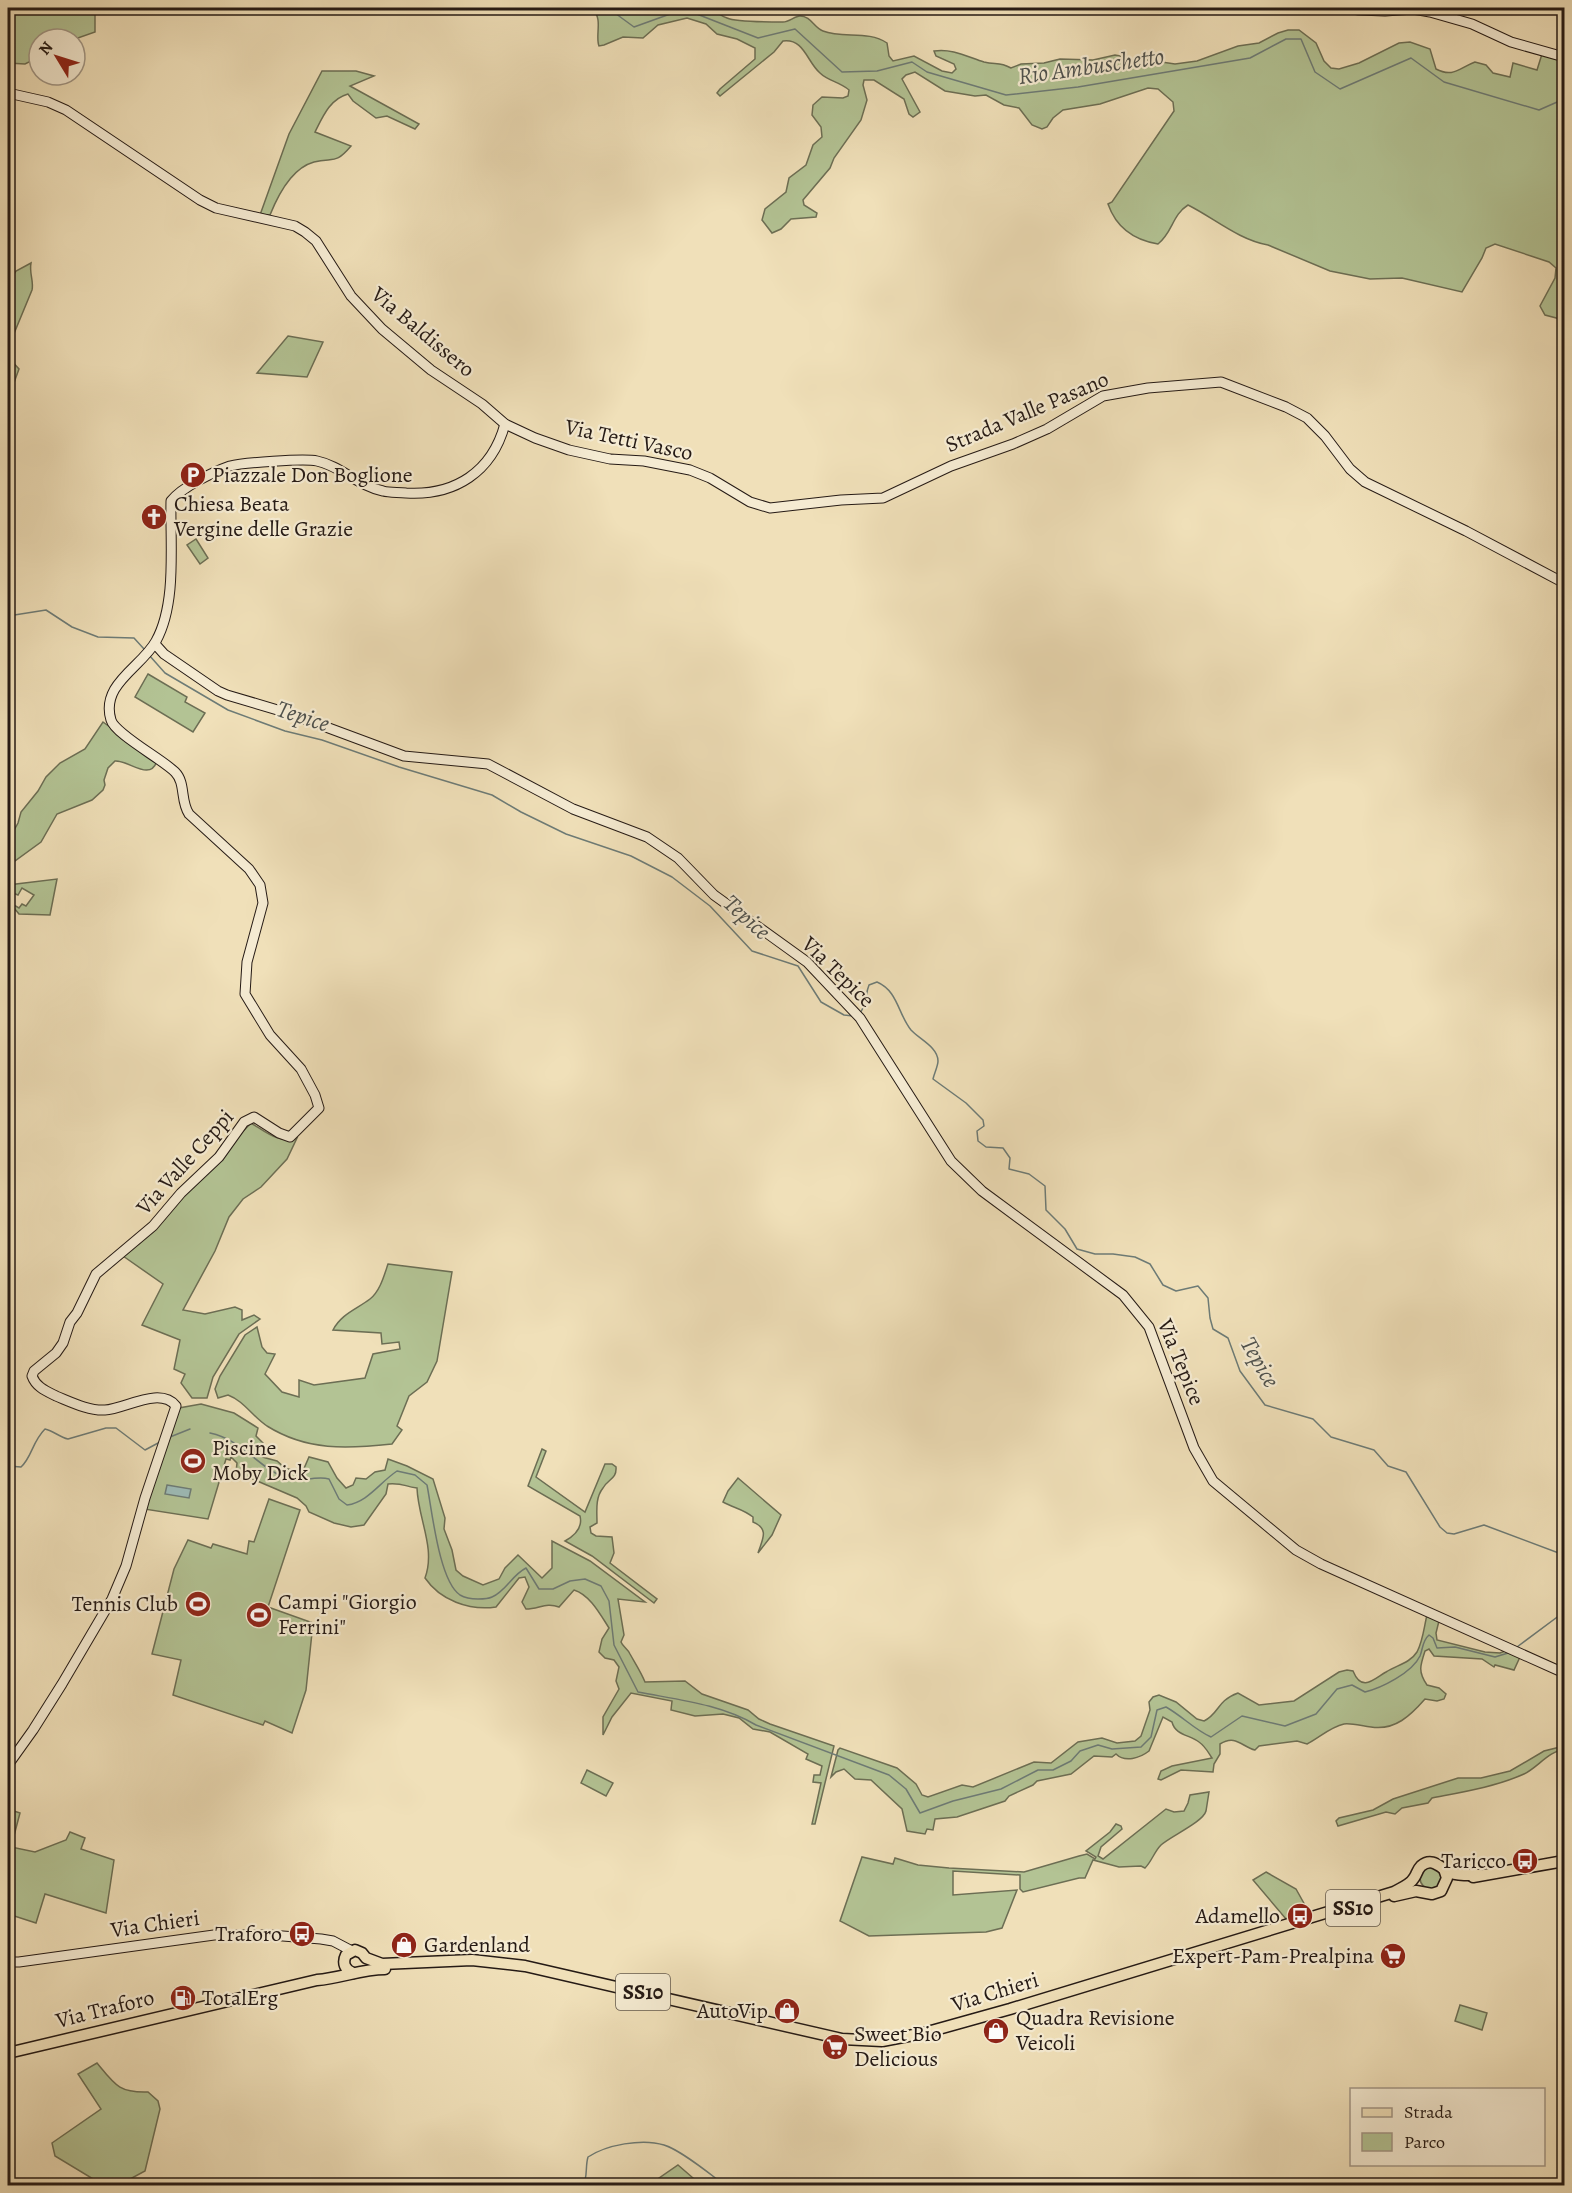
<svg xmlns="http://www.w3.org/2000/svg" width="1572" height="2193" font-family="Alegreya,serif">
	<rect width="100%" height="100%" fill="#f0e0b9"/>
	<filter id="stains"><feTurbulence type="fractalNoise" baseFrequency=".00333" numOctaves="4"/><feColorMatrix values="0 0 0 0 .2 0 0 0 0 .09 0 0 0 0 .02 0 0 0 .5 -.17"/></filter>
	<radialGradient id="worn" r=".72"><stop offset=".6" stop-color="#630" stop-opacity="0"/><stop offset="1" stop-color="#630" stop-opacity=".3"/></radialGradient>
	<g fill="#b3c394" stroke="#6c6e54" stroke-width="1.5">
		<polygon points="19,8 95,8 95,32 75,39 39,39 39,57 25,64 8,63 8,16"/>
		<path d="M584,8H712C716,12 721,16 727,18C736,22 772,22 783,22C789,22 795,16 800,16C811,16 814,28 823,31C843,39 868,30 887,43L889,56L893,61L914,56L942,71L952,73L956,69L954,64L936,56L934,51C952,48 968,57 984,62C996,65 999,61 1011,68L1021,64L1044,63L1060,59L1093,60L1115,55L1120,56L1127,63L1132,64L1148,60L1175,64L1197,61L1238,46L1259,43L1278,33L1288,30H1299L1316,43L1324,61L1331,68L1339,69L1359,63L1399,43L1410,42L1430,49L1436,69C1453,78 1459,68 1475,62L1486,65L1493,73L1510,77L1513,63L1537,70L1542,54L1564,62V320L1545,315L1540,306L1555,278L1556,268L1549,262L1495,244L1486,248L1482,258L1462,292L1402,278L1370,279L1330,271L1268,245C1239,240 1214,218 1188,205C1172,215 1173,232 1158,244C1134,240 1116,227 1108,204L1112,202L1174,111L1173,102L1158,89L1148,88L1100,104L1063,110L1053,118L1047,127L1042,129L1032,125L1019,108L1004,105L986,95L975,96L945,91L915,72L906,75L902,79L920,112L913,117L909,114L904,99L874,80H864L863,85L867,100L861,120L834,158L830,168L803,200L804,205L817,213L816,217L791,219L781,229L772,233L762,220L765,209L786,192L789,178L806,165L813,145L822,137L821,127L812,115L813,105L822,97L843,98L848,96L849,90C840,82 828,81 820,73C807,62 804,38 783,41L774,52L720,96L717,93L720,89L755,59V48L737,39L717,34L706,24L687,18L658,25L643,38L623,37L604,45L599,46C595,37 603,17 593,11C590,9 587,9 584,8Z"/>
		<path d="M322,71H356L374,76L350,86L419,124L415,129L387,116L376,118L353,101L348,94C330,99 323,116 315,132L351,146C335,165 334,157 314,162C292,168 278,195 270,215H260L289,134Z"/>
		<path d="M31,263C29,273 34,281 32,290L13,336L9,358L19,369L8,399V283L16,271Z"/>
		<polygon points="288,336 323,342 307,377 257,373"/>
		<polygon points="196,539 208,558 200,564 187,545"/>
		<polygon points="148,674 187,697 185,702 205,713 193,732 135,697"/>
		<path d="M103,722L157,761C150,782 129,760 115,761L108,768L104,780L105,785L103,790L92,800L57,814L41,842L8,866V841L18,823L21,812L38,791L46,777L60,763L85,749Z"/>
		<polygon points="57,879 50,915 19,914 14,908 14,905 19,908 22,904 26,906 34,895 22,888 18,895 13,893 8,901 8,885"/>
		<path d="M251,1123C266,1132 279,1144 297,1138L287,1159L261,1187L243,1199L229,1217L215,1251L183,1310L205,1314L235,1307L242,1310V1320L254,1315L260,1319L239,1334L213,1377L207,1398H192L181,1383L185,1374L174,1369L180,1340L142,1325L163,1284L123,1256Z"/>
		<path d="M388,1264L452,1272L437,1361L427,1382L409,1396L397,1426L402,1430L392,1444C347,1449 307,1451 267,1426C252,1416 244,1401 228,1395L218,1398L215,1389L220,1376L245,1335L257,1327L262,1347L267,1353L275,1354L265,1374L282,1392L299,1397V1380L314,1385L365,1378L373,1354L400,1349L399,1342L382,1344L381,1333L333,1330C341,1314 357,1309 370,1299C380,1291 384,1276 388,1264Z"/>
		<path d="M201,1404L234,1413L258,1428L256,1436L263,1443L262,1457L277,1461L285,1468L302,1473L309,1457L328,1462L337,1478L346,1488L353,1485L356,1478L366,1479L375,1472L385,1470L388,1459L407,1466L433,1479L445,1518L444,1529L452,1550L456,1570L463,1576L483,1585L499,1579L505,1568L518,1555L542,1578L552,1568V1541L590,1561L645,1602L618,1599L624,1635L621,1642C623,1647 628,1649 630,1654C635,1663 641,1672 645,1682L685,1681L702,1694L748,1710L759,1719L770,1724L834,1746L815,1824H812L821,1783L813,1782L814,1775H820L822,1766L806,1759L808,1754L770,1732L753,1729L739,1718L723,1714L695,1716L671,1710L672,1701L631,1693L612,1717L603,1735V1717L619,1689L616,1681L619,1667L614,1660L605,1658L599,1652L602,1639L609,1628C600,1614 590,1595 574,1590L559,1607C546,1602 539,1609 526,1609L522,1602L529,1587L525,1577L519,1578L496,1607C469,1611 440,1600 425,1578C436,1548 418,1519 417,1488C403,1486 404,1483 388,1484L386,1494L364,1525L351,1527L334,1523L309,1512L306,1506L297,1498L236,1472L237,1463L231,1457L230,1460L226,1459L208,1519L144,1509L179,1408Z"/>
		<path d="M542,1449L546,1451L536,1477L585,1512L605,1464H612L616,1467C617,1479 608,1479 603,1488C595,1498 597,1511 597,1523L590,1527L591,1533L596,1536L612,1537L614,1553L610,1563L657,1599L654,1603L592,1556L565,1541C574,1536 583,1528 580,1516L528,1486Z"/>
		<path d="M738,1478L781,1515L772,1535L758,1553C762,1540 770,1529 753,1522V1517C743,1509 734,1508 723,1502L728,1491Z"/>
		<polygon points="269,1499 300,1510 268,1607 313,1623 306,1690 292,1733 265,1721 263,1725 173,1695 181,1660 152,1654 174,1569 188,1540 211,1548 213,1544 247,1554 249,1541 254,1542"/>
		<path d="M1427,1615L1439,1621L1436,1633L1437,1640L1485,1652L1500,1653L1505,1651L1520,1657L1514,1670L1495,1665L1494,1667L1482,1659L1434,1656L1429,1649L1425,1651C1420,1666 1418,1672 1427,1685L1439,1688L1446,1694L1444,1699L1437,1701L1425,1699C1411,1715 1395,1731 1371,1727C1362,1726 1352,1723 1344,1724C1330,1727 1319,1738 1307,1744L1297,1741L1259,1746L1255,1750C1242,1747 1236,1734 1220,1744V1754L1214,1764L1213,1772L1181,1770L1161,1780L1158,1779L1161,1771L1172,1766L1212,1758C1208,1752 1205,1746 1199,1742C1190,1735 1175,1735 1172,1722L1163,1717L1149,1751C1140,1758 1125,1763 1116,1754L1112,1757L1094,1756L1071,1774L1037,1781L1033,1785L1009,1796L1005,1801L957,1817L935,1819L933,1830L927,1829L925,1834L907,1831L902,1809L871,1780L855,1779L844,1769L836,1772L831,1777L838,1750L840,1748L897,1768L916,1784L922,1795L928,1797L962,1785L973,1787L1034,1762L1051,1763L1078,1742L1102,1738L1117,1743L1135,1741L1141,1736L1150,1710L1149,1702L1153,1697L1159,1695L1176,1702L1197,1719L1204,1721C1220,1713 1216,1701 1238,1693L1259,1705L1294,1701L1339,1672L1347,1670L1353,1671C1362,1693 1374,1679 1386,1672C1397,1665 1410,1663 1417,1652C1423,1641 1424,1627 1427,1615Z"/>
		<path d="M1564,1746V1750C1550,1750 1537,1768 1524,1774C1495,1787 1463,1792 1432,1798L1428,1803L1402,1808L1395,1814L1386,1812L1338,1826L1336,1821L1339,1818L1373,1810L1393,1799L1458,1778H1481L1510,1771L1544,1751Z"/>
		<polygon points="587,1770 613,1783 606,1796 581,1783"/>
		<path d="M1209,1792C1208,1798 1207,1805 1206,1811C1203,1822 1171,1836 1161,1845C1154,1852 1152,1861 1145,1868L1141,1866L1119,1867L1093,1860L1085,1878H1079L1023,1892L1020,1889V1875L953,1871V1895L1017,1890L1002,1928L986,1932L869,1936L840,1921L862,1857L893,1864L895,1858L918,1865L949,1868L1024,1872L1079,1856L1087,1854L1095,1859L1096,1857L1086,1851L1110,1832L1116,1824L1121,1826L1122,1829L1101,1847L1098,1856L1103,1859L1166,1809L1174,1812L1184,1811L1188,1803L1190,1795Z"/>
		<polygon points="8,1802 10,1802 8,1809 20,1813 11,1847 35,1852 66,1840 70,1832 85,1838 81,1849 114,1860 106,1913 45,1894 36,1923 8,1914"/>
		<circle cx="1431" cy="1878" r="11"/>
		<polygon points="1266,1872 1296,1889 1306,1907 1298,1909 1286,1919 1253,1880"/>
		<polygon points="1460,2005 1487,2013 1482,2030 1455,2021"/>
		<path d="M97,2063C115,2085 119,2093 148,2092L158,2101L160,2109L145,2171L119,2185H103L55,2156L52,2143L101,2109L78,2074Z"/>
		<polygon points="678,2165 693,2178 685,2185 649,2185"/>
	</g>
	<polygon fill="#9dbbb7" stroke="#6d7b76" stroke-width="1.5" points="167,1485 191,1489 189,1498 165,1494"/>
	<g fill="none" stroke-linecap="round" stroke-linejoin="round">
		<g stroke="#6d7b76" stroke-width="1.5">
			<polyline points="608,8 634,27 684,9 758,38 795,29 842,72 877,71 912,62 927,72 1006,95 1078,87 1250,58 1286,39 1301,39 1315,72 1340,89 1411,58 1444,82 1539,110 1564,99"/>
			<polyline points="8,616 46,610 72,627 98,637 134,638 144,649"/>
			<polyline points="149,655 165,673 228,710 285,731 322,740 399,767 492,795 521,812 566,834 631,856 672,877 710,906 752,951 798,966 821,1002 844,1015 853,1016"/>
			<path d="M860,1013C867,1004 865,995 869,985L877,982C898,991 898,1014 911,1030C919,1039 938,1047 938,1061C938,1066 934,1074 933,1079L966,1103L983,1120L984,1126L977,1131L978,1141L986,1147L1003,1148L1010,1158L1009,1169L1029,1174L1045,1186L1046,1210L1065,1229L1077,1249L1095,1254H1113L1135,1257L1150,1264L1163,1285L1176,1291L1198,1286L1208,1298L1210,1318L1213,1329L1228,1338L1240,1371L1265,1405L1313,1419L1331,1437L1374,1450L1388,1466L1406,1472L1440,1527L1447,1533L1454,1534L1484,1525L1564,1555"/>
			<path d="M210,1433C243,1440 257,1467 287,1479C299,1484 314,1475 329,1479L339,1499L347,1505C368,1502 379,1483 397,1471L415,1475L427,1485C432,1510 439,1581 460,1595C465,1598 472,1599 478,1599C482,1599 488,1599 492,1597C506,1591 512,1575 526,1568L539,1589H553L570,1581L585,1579L601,1586L609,1601L614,1645L638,1692C679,1700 720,1704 756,1725L889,1775L906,1789L920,1813L953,1801L1001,1789L1038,1770H1053L1071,1761L1080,1751L1098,1745L1112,1749L1141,1747L1151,1737L1157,1710L1166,1707C1182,1716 1195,1730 1211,1737L1242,1716L1285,1726L1316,1714L1337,1689L1352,1685L1365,1692C1381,1688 1412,1673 1420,1656C1423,1649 1422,1641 1429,1635L1433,1638L1437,1648L1455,1647L1495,1657L1508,1653"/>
			<polyline points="170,1437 190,1429"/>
			<path d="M8,1466L21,1467C32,1457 32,1442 45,1429C54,1431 59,1437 68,1439L106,1428H116L145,1450L160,1442"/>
			<polyline points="1517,1647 1564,1612"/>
			<path d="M583,2186C588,2176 585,2167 588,2157C606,2145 642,2138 664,2145C681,2150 711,2175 726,2186"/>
		</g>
		<g stroke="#251a15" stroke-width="11">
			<g id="secondary">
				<polyline points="1347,8 1359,10 1385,11 1413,9 1430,12 1472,24 1511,42 1564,57"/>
				<polyline points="8,93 48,102 66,110 200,200 216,208 295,226 305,232 316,241 351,296 382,329 431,370 482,404 505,424 535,438 569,450 610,459 644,461 690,470 710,478 750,502 770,508 841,500 883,498 951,466 1013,444 1047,429 1103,396 1148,388 1221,382 1286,407 1307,418 1325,436 1350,469 1365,482 1466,531 1564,583"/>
				<polyline points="155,644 164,654 218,691 227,695 291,714 404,756 488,764 573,809 647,837 678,858 714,895 807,962 860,1018 951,1161 982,1191 1123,1295 1149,1327 1194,1448 1213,1481 1296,1550 1321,1564 1564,1673"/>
				<path d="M8,1765L33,1730L62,1684L112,1599L126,1566L145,1498L176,1406C160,1386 125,1409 105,1410C89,1411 71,1402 56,1396C46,1391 36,1387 32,1376L34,1371L56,1353L63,1343L70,1322L77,1313L96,1274L153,1226L181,1193L219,1157L244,1122L254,1117L279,1133L290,1137L319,1108L315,1095L301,1069L270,1035L245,994L247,962L263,903L260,885L249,869L189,814C180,801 186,783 175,772C162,759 115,734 111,720C100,684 142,667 156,641C177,603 170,544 171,501C182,487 213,472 230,466C242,463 304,458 317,461C341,466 358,486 383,491C390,493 398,492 406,493C455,496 492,472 505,424"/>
				<polyline points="8,1962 19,1962 214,1935 270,1935 321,1939 333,1941 352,1951"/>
			</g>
		</g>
		<g stroke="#251a15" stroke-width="13">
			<g id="primary">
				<polyline points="1473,1877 1564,1861"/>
				<polyline points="1394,1896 1416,1891 1432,1894 1441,1891 1447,1878 1444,1869"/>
				<path d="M353,1973C345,1970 342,1963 346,1955L355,1950L362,1953L366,1958L382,1964L472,1960L525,1966L842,2039L882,2041L924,2033L1010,2009L1394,1892C1401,1888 1410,1885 1414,1878C1417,1874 1417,1870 1421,1866C1433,1856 1441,1869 1451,1873C1460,1876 1470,1875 1480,1875"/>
				<path d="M8,2053L317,1980C341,1978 362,1969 385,1969"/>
			</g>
		</g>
		<use href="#secondary" stroke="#f5ebd2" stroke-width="9"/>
		<use href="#primary" stroke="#f0e0b9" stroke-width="10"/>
	</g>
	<defs>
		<g id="parking-disc" transform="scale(1.35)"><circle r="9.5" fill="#8f2418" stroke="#f5ebd2"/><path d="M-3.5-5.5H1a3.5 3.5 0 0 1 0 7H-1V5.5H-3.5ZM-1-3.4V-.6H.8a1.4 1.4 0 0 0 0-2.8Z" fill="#fff"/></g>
		<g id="church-disc" transform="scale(1.35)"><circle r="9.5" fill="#8f2418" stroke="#f5ebd2"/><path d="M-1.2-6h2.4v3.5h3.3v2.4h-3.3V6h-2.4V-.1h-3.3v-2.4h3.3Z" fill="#fff"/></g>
		<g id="stadium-disc" transform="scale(1.35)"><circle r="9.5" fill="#8f2418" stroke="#f5ebd2"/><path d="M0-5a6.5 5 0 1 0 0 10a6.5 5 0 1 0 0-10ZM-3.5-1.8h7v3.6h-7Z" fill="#fff"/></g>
		<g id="bus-disc" transform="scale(1.35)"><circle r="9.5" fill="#8f2418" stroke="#f5ebd2"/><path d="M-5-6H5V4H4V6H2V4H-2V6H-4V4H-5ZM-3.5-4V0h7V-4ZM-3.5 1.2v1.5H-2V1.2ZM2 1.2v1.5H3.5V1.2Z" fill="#fff"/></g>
		<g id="shop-disc" transform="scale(1.35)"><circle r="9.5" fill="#8f2418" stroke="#f5ebd2"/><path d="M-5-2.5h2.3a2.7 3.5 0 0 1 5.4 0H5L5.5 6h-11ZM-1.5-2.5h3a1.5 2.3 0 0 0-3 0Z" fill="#fff"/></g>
		<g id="supermarket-disc" transform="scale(1.35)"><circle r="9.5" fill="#8f2418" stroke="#f5ebd2"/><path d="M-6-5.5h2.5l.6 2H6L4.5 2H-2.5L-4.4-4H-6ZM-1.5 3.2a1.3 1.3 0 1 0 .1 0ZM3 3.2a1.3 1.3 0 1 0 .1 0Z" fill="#fff"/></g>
		<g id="fuel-disc" transform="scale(1.35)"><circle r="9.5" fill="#8f2418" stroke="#f5ebd2"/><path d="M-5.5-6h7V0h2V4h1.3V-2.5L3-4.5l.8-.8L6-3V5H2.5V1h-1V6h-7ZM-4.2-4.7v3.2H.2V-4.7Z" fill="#fff"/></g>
	</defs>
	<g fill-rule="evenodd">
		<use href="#parking-disc" x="193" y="475"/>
		<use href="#church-disc" x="154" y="517"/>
		<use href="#stadium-disc" x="193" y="1461"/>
		<use href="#stadium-disc" x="198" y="1604"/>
		<use href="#stadium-disc" x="259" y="1615"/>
		<use href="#bus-disc" x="1525" y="1861"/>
		<use href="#bus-disc" x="1300" y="1916"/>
		<use href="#bus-disc" x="302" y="1934"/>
		<use href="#shop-disc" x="404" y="1945"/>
		<use href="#supermarket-disc" x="1393" y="1956"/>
		<use href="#fuel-disc" x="183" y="1998"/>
		<use href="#shop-disc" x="787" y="2011"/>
		<use href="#shop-disc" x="996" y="2031"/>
		<use href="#supermarket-disc" x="835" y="2047"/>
	</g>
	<g text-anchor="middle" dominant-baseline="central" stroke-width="4.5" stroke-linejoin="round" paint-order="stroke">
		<g fill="#f5ebd2" stroke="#63594e" stroke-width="1.5">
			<rect x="1326" y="1890" width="54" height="36" rx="4.5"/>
			<rect x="616" y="1974" width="54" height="36" rx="4.5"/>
		</g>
		<g font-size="21" font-weight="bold" fill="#251a15">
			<text x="1353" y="1908">SS10</text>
			<text x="643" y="1992">SS10</text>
		</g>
		<g font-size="22" fill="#251a15" stroke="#f5ebd2">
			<text transform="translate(423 332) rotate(40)">Via Baldissero</text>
			<text transform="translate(1027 412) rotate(-23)">Strada Valle Pasano</text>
			<text transform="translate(629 440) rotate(12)">Via Tetti Vasco</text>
			<text transform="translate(838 972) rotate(44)">Via Tepice</text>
			<text transform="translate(185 1162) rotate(-48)">Via Valle Ceppi</text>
			<text transform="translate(1181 1362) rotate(68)">Via Tepice</text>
			<text transform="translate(155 1924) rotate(-8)">Via Chieri</text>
			<text transform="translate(995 1992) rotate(-17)">Via Chieri</text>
			<text transform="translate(105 2009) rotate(-14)">Via Traforo</text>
		</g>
		<g font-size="22" fill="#251a15" stroke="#f5ebd2" text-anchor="start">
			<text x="212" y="475">Piazzale Don Boglione</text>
			<text x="174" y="504">Chiesa Beata<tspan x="174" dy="25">Vergine delle Grazie</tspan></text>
			<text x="212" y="1448">Piscine<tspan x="212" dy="25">Moby Dick</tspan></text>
			<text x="278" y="1602">Campi "Giorgio<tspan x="278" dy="25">Ferrini"</tspan></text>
			<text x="178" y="1604" text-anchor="end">Tennis Club</text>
			<text x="1506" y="1861" text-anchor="end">Taricco</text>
			<text x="1280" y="1916" text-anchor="end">Adamello</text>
			<text x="282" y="1934" text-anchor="end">Traforo</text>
			<text x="424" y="1945">Gardenland</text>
			<text x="1374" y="1956" text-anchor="end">Expert-Pam-Prealpina</text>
			<text x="202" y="1998">TotalErg</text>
			<text x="768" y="2011" text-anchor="end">AutoVip</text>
			<text x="1016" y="2018">Quadra Revisione<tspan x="1016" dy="25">Veicoli</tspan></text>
			<text x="854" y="2034">Sweet Bio<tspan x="854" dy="25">Delicious</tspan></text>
		</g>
		<g font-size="24" font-style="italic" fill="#4f524e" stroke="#f5ebd2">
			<text transform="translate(1091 66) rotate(-8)">Rio Ambuschetto</text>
			<text transform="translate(303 716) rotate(18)">Tepice</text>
			<text transform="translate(747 917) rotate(42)">Tepice</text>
			<text transform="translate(1260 1362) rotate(60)">Tepice</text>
		</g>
	</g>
	<rect width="1572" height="2193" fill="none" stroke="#f0e0b9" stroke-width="30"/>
	<rect x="9" y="9" width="1554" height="2175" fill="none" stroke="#251a15" stroke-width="3"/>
	<rect x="15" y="15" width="1542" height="2163" fill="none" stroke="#251a15" stroke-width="1.5"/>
	<rect x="1350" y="2088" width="195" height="78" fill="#f5ebd2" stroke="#a29786" stroke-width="1.5"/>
	<rect x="1362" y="2108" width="30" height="9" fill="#f0e0b9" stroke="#a29786" stroke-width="1.5"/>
	<text x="1404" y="2118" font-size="18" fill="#251a15">Strada</text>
	<rect x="1362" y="2133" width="30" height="18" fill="#b3c394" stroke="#a29786" stroke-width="1.5"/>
	<text x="1404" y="2148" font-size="18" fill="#251a15">Parco</text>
	<g transform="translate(57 57) rotate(308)"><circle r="28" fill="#f5ebd2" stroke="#a29786" stroke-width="1.5"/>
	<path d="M0-4.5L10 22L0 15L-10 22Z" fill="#8f2418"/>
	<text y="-9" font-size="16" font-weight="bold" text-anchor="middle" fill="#251a15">N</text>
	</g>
	<rect width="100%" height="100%" filter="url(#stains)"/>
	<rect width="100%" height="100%" fill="url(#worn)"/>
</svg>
